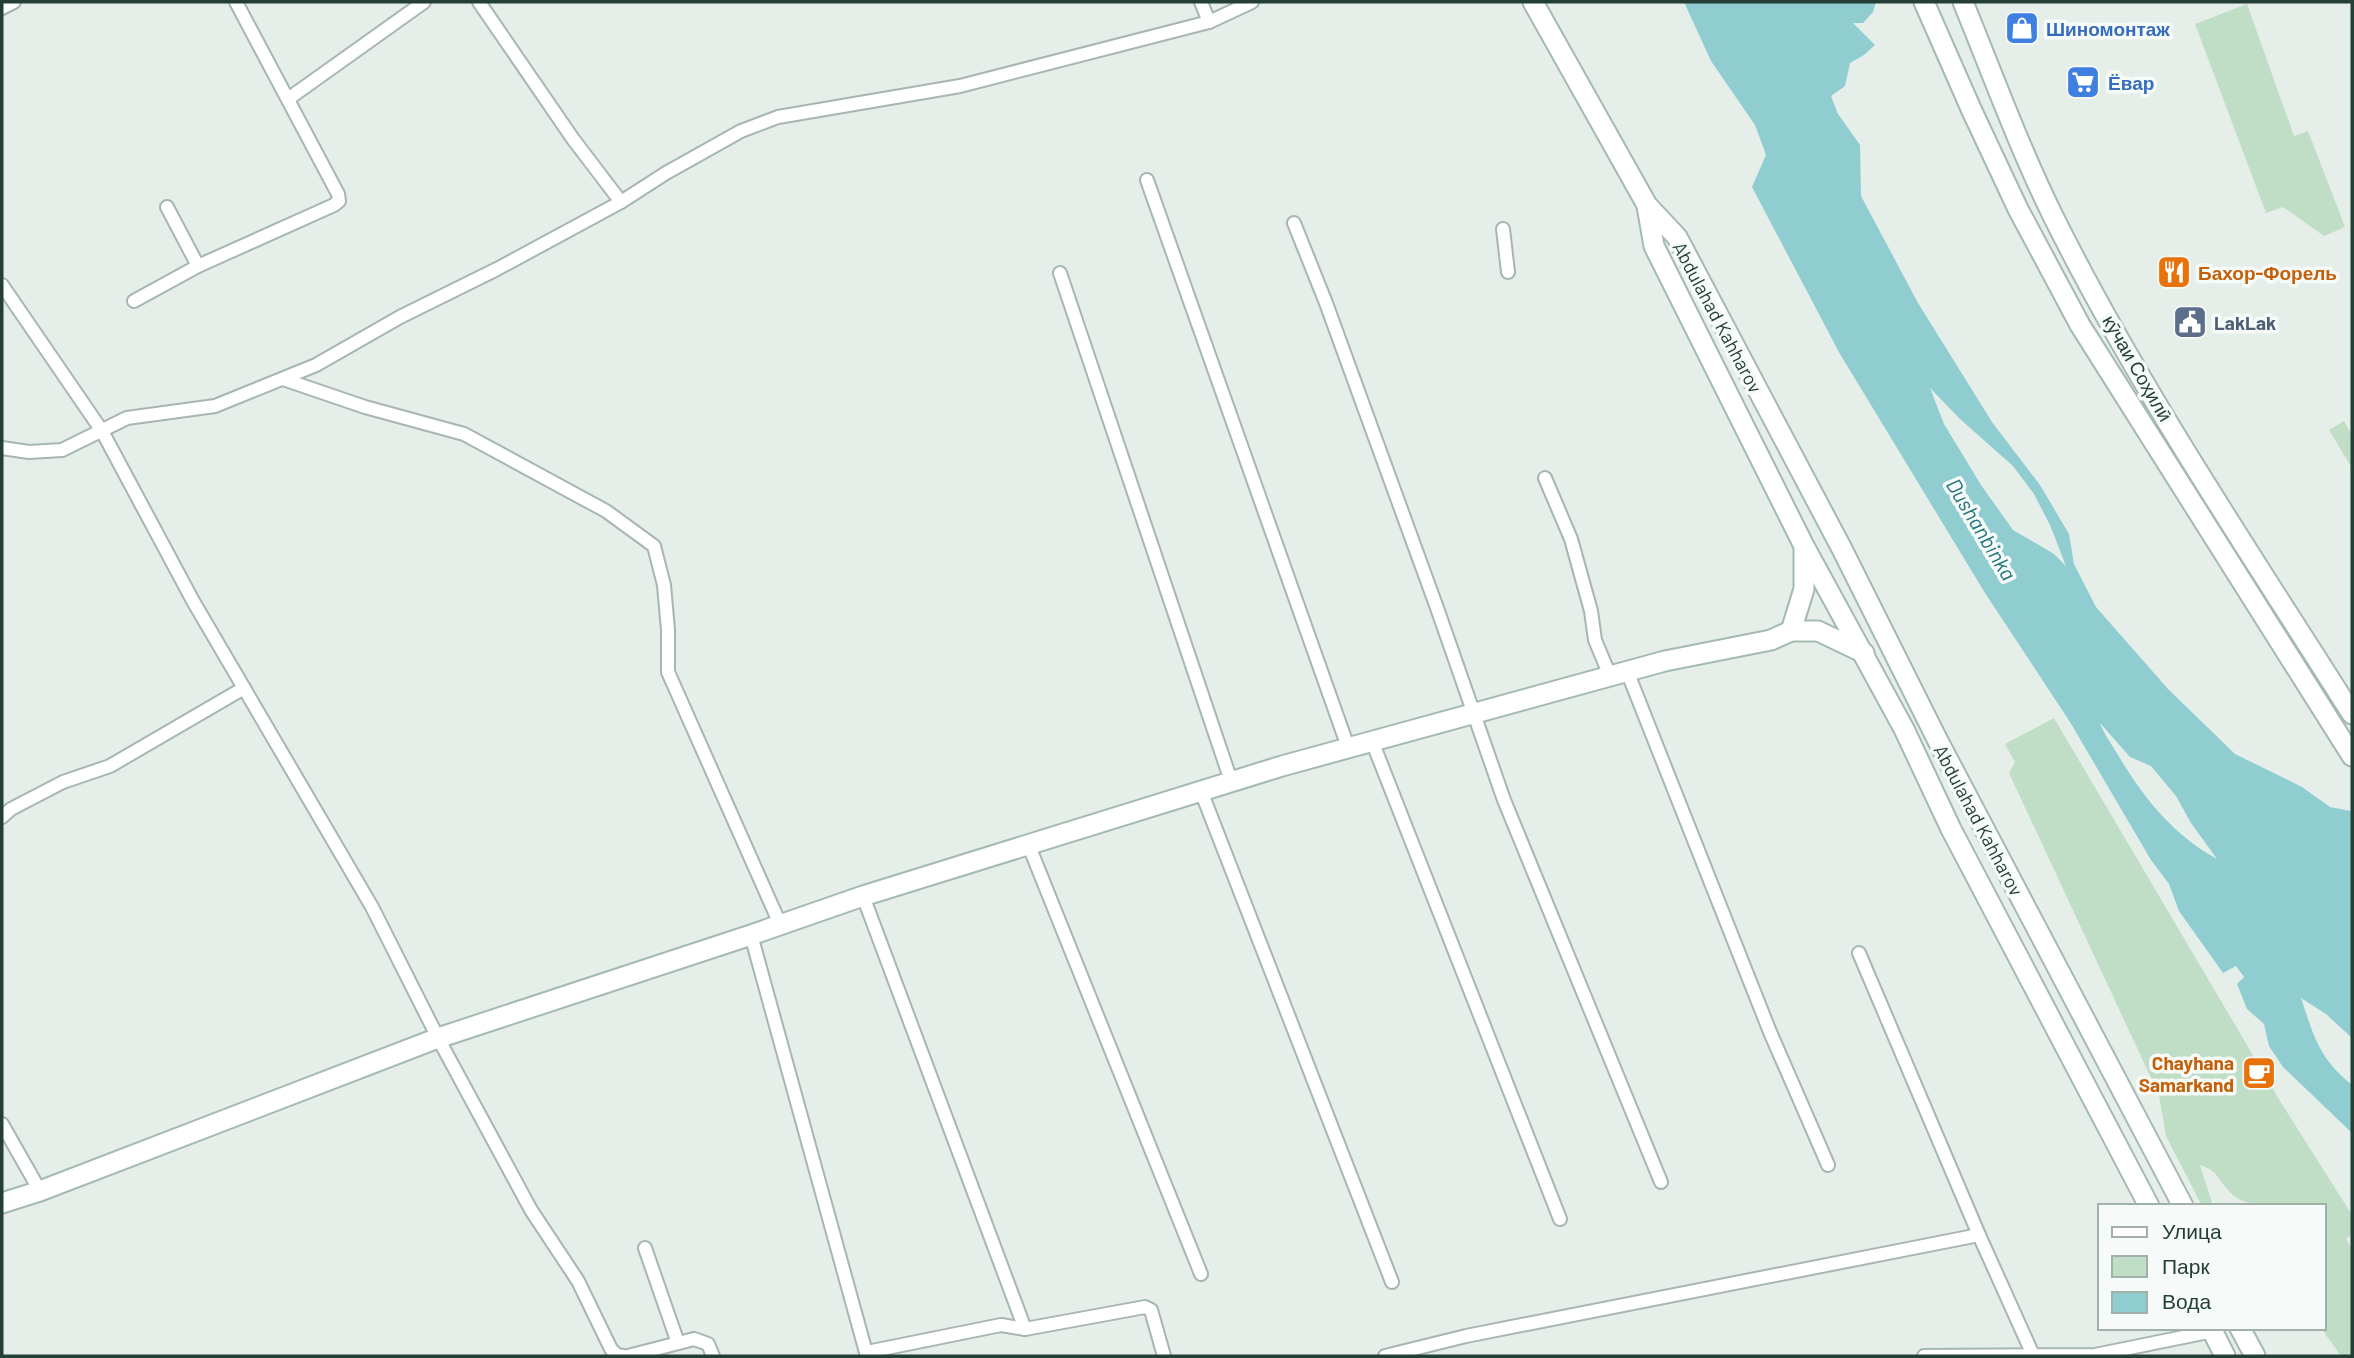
<svg xmlns="http://www.w3.org/2000/svg" width="2354" height="1358" font-family="Barlow,sans-serif">
	<rect width="100%" height="100%" fill="#e5eee9"/>
	<g fill="#bfdec5">
		<polygon points="2247,4 2294,136 2308,131 2345,227 2324,236 2283,207 2266,213 2195,24"/>
		<polygon points="2344,421 2352,436 2352,468 2329,430"/>
		<path d="M2054,718L2280,1101L2352,1215V1234L2346,1239L2352,1249V1356H2341L2321,1328H2324V1206C2299,1206 2251,1212 2232,1194C2220,1183 2218,1170 2200,1165L2213,1206H2202L2166,1136L2159,1095L2009,773L2015,762L2005,744Z"/>
	</g>
	<path fill="#8fcdd1" fill-rule="evenodd" d="M1684,2H1876L1873,12L1863,23H1853L1875,45L1864,55L1850,63L1845,86L1831,96L1838,114L1860,145L1861,196L1918,303L1992,422L2040,485L2069,534L2074,564L2096,607L2168,689L2235,754L2302,787L2330,807L2351,811L2352,814V1038L2326,1014L2301,998C2314,1037 2319,1058 2352,1085V1133L2283,1067L2269,1046L2264,1024L2247,1009L2237,984L2244,977L2236,966L2223,973L2179,911L2169,884L2151,860L2070,722L1985,593L1840,354L1752,187L1766,155L1755,125L1711,61ZM1930,388L1960,419L2013,466L2034,494L2050,525L2066,566L2054,554L2013,530L1981,485L1944,424ZM2100,723L2130,757L2151,766L2176,796L2191,823L2217,859C2173,835 2143,797 2118,755C2112,745 2103,732 2100,723Z"/>
	<g fill="none" stroke-linecap="round" stroke-linejoin="round">
		<g stroke="#a7b6b0" stroke-width="16">
			<g id="street">
				<polyline points="1201,2 1209,22"/>
				<polyline points="2,8 14,2"/>
				<polyline points="288,99 424,2"/>
				<polyline points="1147,180 1348,747"/>
				<polyline points="621,202 666,173 741,131 778,117 960,86 1209,22 1252,2"/>
				<polyline points="167,207 198,266"/>
				<polyline points="1294,223 1326,303 1437,608 1504,800 1661,1182"/>
				<polyline points="1503,229 1508,272"/>
				<polyline points="1060,273 1231,781"/>
				<polyline points="2,285 102,431 193,601 372,907 438,1038 531,1210 578,1281 611,1349 617,1355 623,1356"/>
				<polyline points="134,301 198,266 334,205 339,201 338,194 236,2"/>
				<polyline points="283,379 365,407 464,434 606,511 654,546 664,585 668,630 668,672 780,924"/>
				<polyline points="2,448 29,452 62,450 127,418 215,406 316,365 400,317 497,269 621,202 573,139 479,2"/>
				<polyline points="1545,478 1571,539 1591,611 1595,640 1610,676"/>
				<polyline points="1627,671 1770,1032 1828,1165"/>
				<polyline points="1372,741 1560,1219"/>
				<polyline points="1201,791 1392,1282"/>
				<polyline points="2,817 11,809 63,782 110,766 244,688"/>
				<polyline points="1029,846 1201,1274"/>
				<polyline points="863,896 1025,1329"/>
				<polyline points="751,935 867,1356"/>
				<polyline points="1859,953 1979,1235 2033,1355"/>
				<polyline points="2,1124 40,1191"/>
				<polyline points="645,1248 678,1343"/>
				<polyline points="867,1352 1001,1325 1025,1329 1145,1307 1151,1310 1164,1356"/>
				<polyline points="628,1356 694,1339 708,1344 713,1356"/>
				<polyline points="1385,1356 1466,1336 1979,1235"/>
				<polyline points="1924,1356 2095,1355 2213,1331"/>
			</g>
		</g>
		<g stroke="#a4bab0" stroke-width="23">
			<g id="secondary">
				<polyline points="1533,2 1647,205 1677,237 1842,549 1937,739 2183,1206"/>
				<polyline points="1924,2 1972,111 2018,209 2080,325 2352,756"/>
				<path d="M1963,2C1992,73 2019,147 2053,216C2139,389 2249,551 2352,714"/>
				<polyline points="1647,206 1654,246 1803,544 1904,729 1951,829 2149,1206"/>
				<polyline points="1791,631 1804,589 1804,549"/>
				<polyline points="2,1203 40,1191 438,1038 751,935 863,896 1282,766 1665,661 1771,640 1791,631 1818,631 1864,653"/>
				<polyline points="2211,1328 2225,1356"/>
				<polyline points="2240,1328 2255,1356"/>
			</g>
		</g>
		<use href="#street" stroke="#fff" stroke-width="12"/>
		<use href="#secondary" stroke="#fff" stroke-width="19"/>
	</g>
	<defs>
		<g id="shop-square" transform="scale(1.75)"><rect x="-9" y="-9" width="18" height="18" rx="4" fill="#3f7fe0" stroke="#f6faf8"/><path d="M-5-2.5h2.3a2.7 3.5 0 0 1 5.4 0H5L5.5 6h-11ZM-1.5-2.5h3a1.5 2.3 0 0 0-3 0Z" fill="#fff"/></g>
		<g id="supermarket-square" transform="scale(1.75)"><rect x="-9" y="-9" width="18" height="18" rx="4" fill="#3f7fe0" stroke="#f6faf8"/><path d="M-6-5.5h2.5l.6 2H6L4.5 2H-2.5L-4.4-4H-6ZM-1.5 3.2a1.3 1.3 0 1 0 .1 0ZM3 3.2a1.3 1.3 0 1 0 .1 0Z" fill="#fff"/></g>
		<g id="restaurant-square" transform="scale(1.75)"><rect x="-9" y="-9" width="18" height="18" rx="4" fill="#e8710a" stroke="#f6faf8"/><path d="M-5-6h1v4h1v-4h1v4h1v-4h1v5L-1.5 .5V6h-2V.5L-5-1ZM5-6V6H3V1.5H1.5Q1.5-4 5-6Z" fill="#fff"/></g>
		<g id="civic-square" transform="scale(1.75)"><rect x="-9" y="-9" width="18" height="18" rx="4" fill="#5c6f8a" stroke="#f6faf8"/><path d="M-.6-6.5H3V-4.5H.6V-3L4-1V1h2V6H-6V1h2V-1L-.6-3ZM-1.2 2.5V6h2.4V2.5Z" fill="#fff"/></g>
		<g id="cafe-square" transform="scale(1.75)"><rect x="-9" y="-9" width="18" height="18" rx="4" fill="#e8710a" stroke="#f6faf8"/><path d="M-5.5-4.5H6V0H3Q3 3.5 0 3.5H-2.5Q-5.5 3.5-5.5 0ZM3-3.2v2h1.7v-2ZM-6 4.5H4V6H-6Z" fill="#fff"/></g>
	</defs>
	<g fill-rule="evenodd">
		<use href="#shop-square" x="2022" y="28"/>
		<use href="#supermarket-square" x="2083" y="82"/>
		<use href="#restaurant-square" x="2174" y="272"/>
		<use href="#civic-square" x="2190" y="322"/>
		<use href="#cafe-square" x="2259" y="1073"/>
	</g>
	<g text-anchor="middle" dominant-baseline="central" stroke-width="7" stroke-linejoin="round" paint-order="stroke">
		<g font-size="19" font-weight="bold" fill="#366cbe" stroke="#f6faf8" text-anchor="start">
			<text x="2046" y="28">Шиномонтаж</text>
			<text x="2108" y="82">Ёвар</text>
		</g>
		<g font-size="19" font-weight="bold" fill="#c56008" stroke="#f6faf8" text-anchor="start">
			<text x="2198" y="272">Бахор-Форель</text>
			<text x="2234" y="1062" text-anchor="end">Chayhana<tspan x="2234" dy="22">Samarkand</tspan></text>
		</g>
		<g font-size="19" fill="#244036" stroke="#f6faf8">
			<text transform="translate(1718 317) rotate(62)">Abdulahad Kahharov</text>
			<text transform="translate(2138 368) rotate(60)">кӯчаи Соҳилӣ</text>
			<text transform="translate(1979 820) rotate(62)">Abdulahad Kahharov</text>
		</g>
		<g font-size="19" font-weight="bold" fill="#4e5e75" stroke="#f6faf8" text-anchor="start">
			<text x="2214" y="322">LakLak</text>
		</g>
		<g font-size="21" font-style="italic" fill="#1f747c" stroke="#f6faf8">
			<text transform="translate(1982 529) rotate(59)">Dushanbinka</text>
		</g>
	</g>
	<rect width="2354" height="1358" fill="none" stroke="#244036" stroke-width="7"/>
	<rect x="2098" y="1204" width="228" height="126" fill="#f6faf8" stroke="#a2b0aa" stroke-width="2"/>
	<rect x="2112" y="1227" width="35" height="10" fill="#ffffff" stroke="#a2b0aa" stroke-width="2"/>
	<text x="2162" y="1239" font-size="21" fill="#244036">Улица</text>
	<rect x="2112" y="1256" width="35" height="21" fill="#bfdec5" stroke="#a2b0aa" stroke-width="2"/>
	<text x="2162" y="1274" font-size="21" fill="#244036">Парк</text>
	<rect x="2112" y="1292" width="35" height="21" fill="#8fcdd1" stroke="#a2b0aa" stroke-width="2"/>
	<text x="2162" y="1309" font-size="21" fill="#244036">Вода</text>
</svg>
